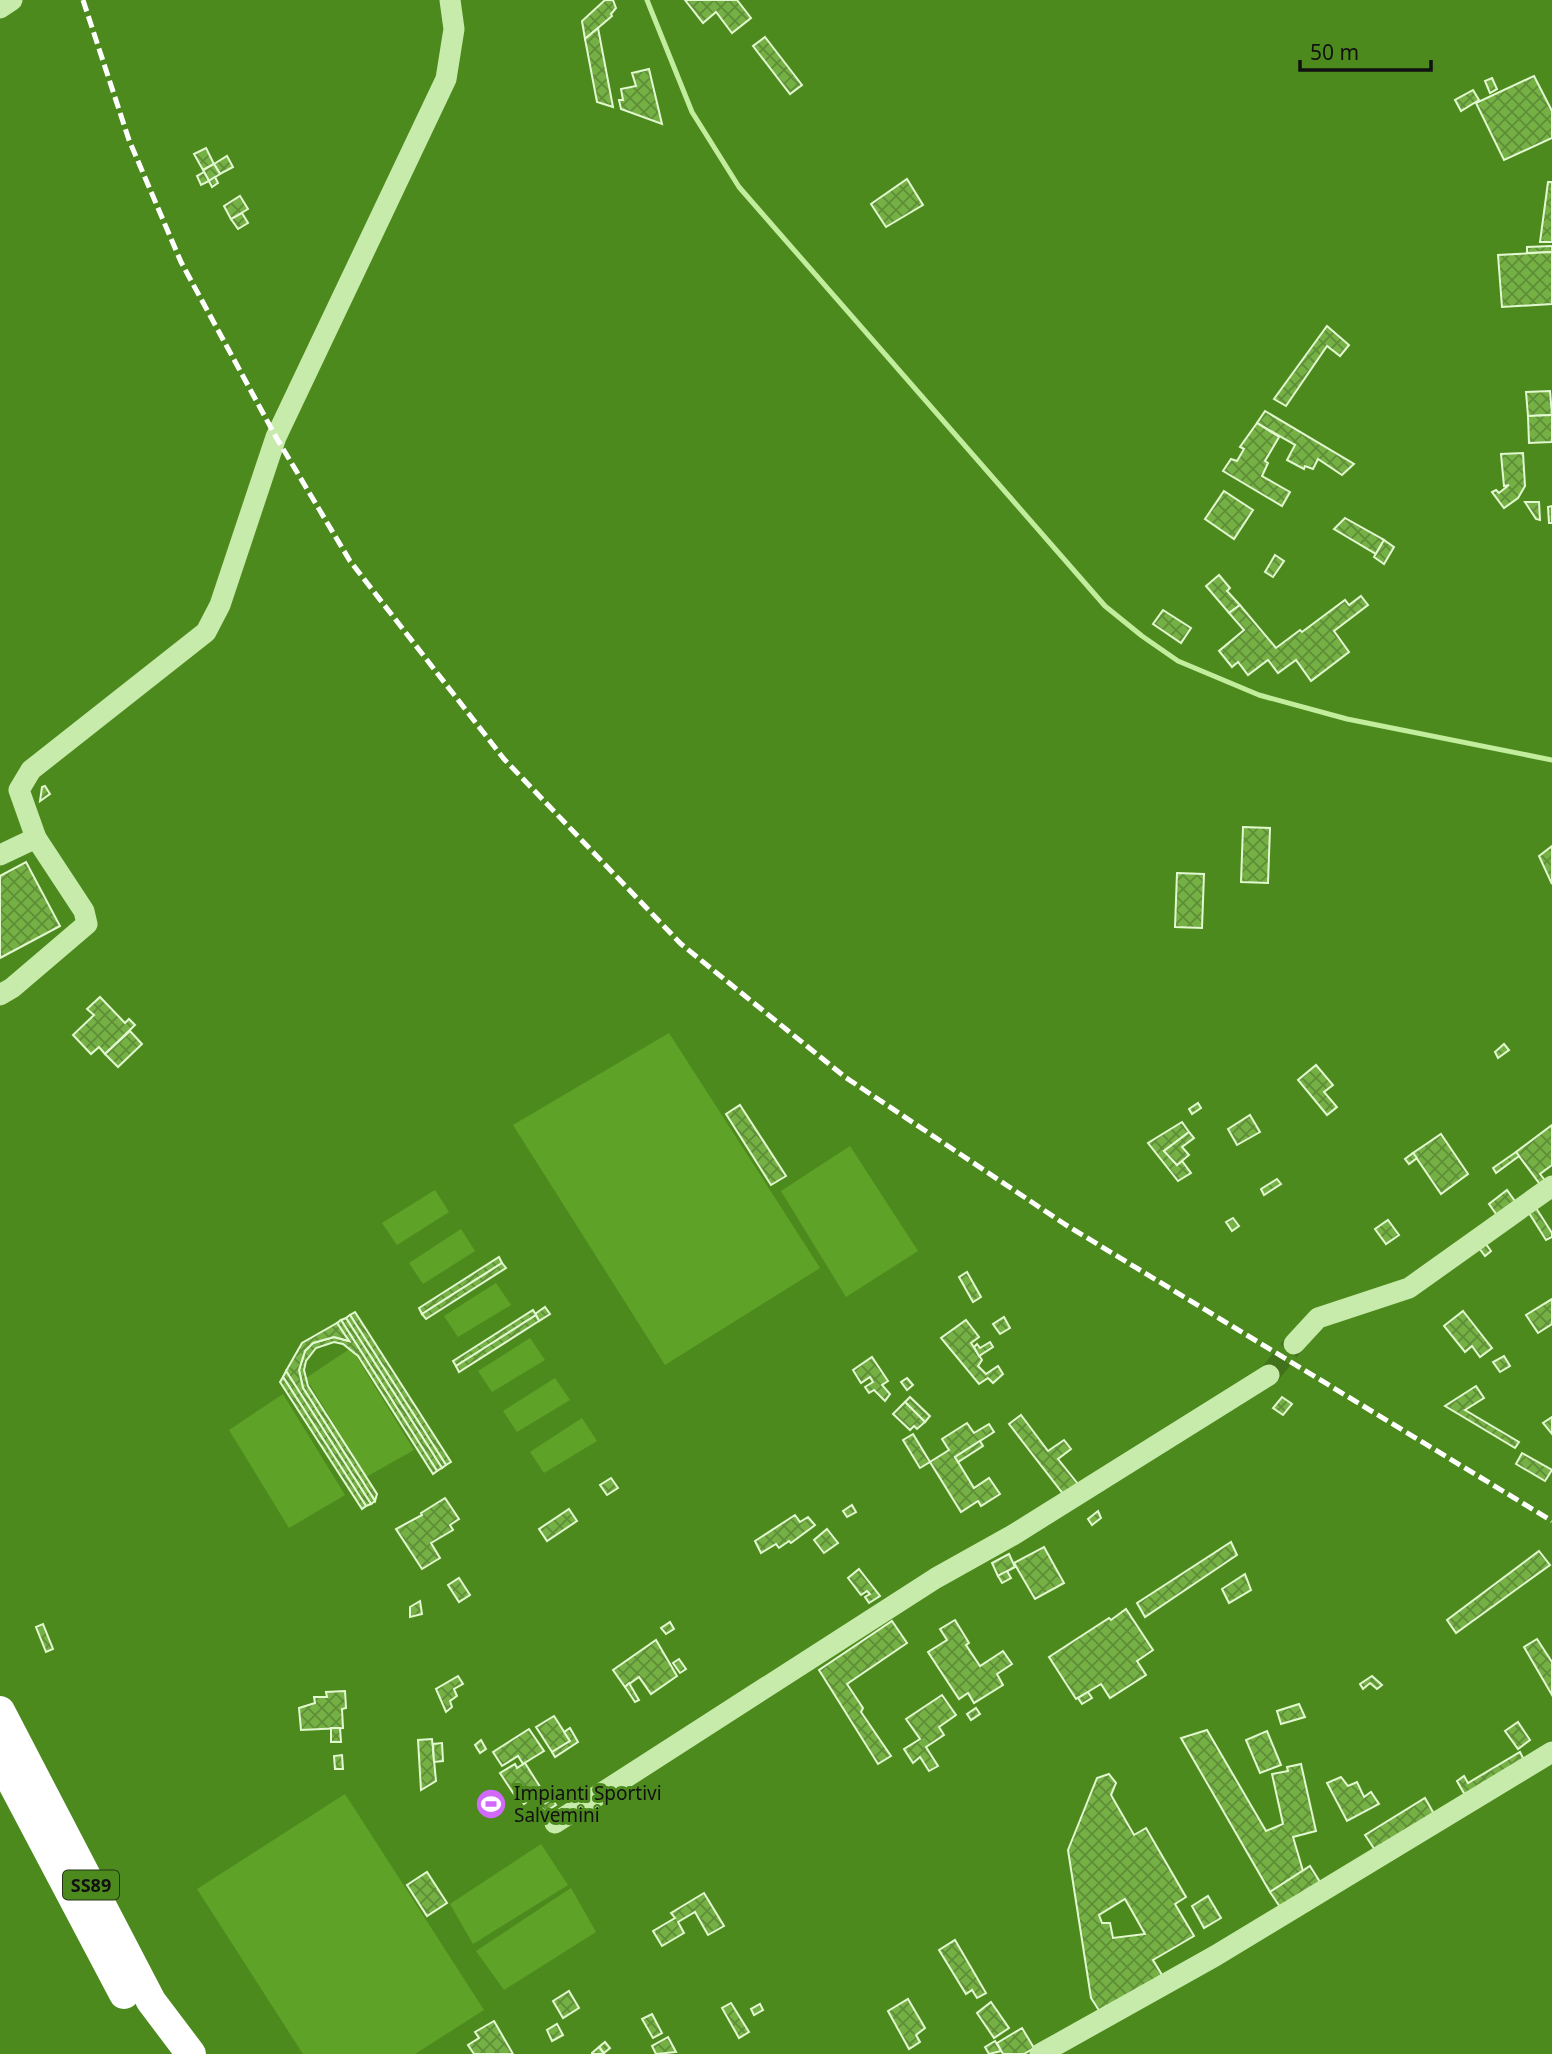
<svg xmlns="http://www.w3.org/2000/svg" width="1552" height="2054" font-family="'Noto Sans',sans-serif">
	<defs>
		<pattern id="building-cross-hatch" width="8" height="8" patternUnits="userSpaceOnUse" patternTransform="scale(1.75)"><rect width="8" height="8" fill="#74b043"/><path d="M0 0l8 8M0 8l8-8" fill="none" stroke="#5e8e37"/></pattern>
	</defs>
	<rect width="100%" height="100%" fill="#4d8a1e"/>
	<g fill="#5fa228">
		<polygon points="669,1033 820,1268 665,1365 513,1125"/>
		<polygon points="850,1146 918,1251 846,1297 781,1191"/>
		<polygon points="435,1190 449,1212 397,1245 382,1223"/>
		<polygon points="461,1229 475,1251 423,1284 409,1263"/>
		<polygon points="496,1283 511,1305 458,1337 444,1316"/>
		<polygon points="530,1338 545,1360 492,1392 478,1371"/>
		<polygon points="351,1348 414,1450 366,1477 306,1378"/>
		<polygon points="555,1378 570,1400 517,1432 503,1411"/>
		<polygon points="283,1394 345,1495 289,1528 229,1430"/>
		<polygon points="582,1418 597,1441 544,1473 530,1452"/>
		<polygon points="345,1794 484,2010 415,2054 303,2054 197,1889"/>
		<polygon points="541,1844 568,1885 473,1944 450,1904"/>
		<polygon points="571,1888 596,1932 504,1990 476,1951"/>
	</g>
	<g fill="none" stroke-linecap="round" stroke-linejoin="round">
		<polyline stroke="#c2ed9d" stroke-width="5" points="647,0 692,112 739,187 1105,606 1142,636 1178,661 1259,695 1347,719 1552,760"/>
	</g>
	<g fill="url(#building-cross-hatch)" stroke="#e2f8cf" stroke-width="2" fill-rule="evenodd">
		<polygon points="605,0 613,0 616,8 611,14 612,16 585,39 582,21"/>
		<polygon points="685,0 737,0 751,18 732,33 716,12 703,23"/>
		<polygon points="598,28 613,107 597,102 585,39"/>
		<polygon points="765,37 802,85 790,94 753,46"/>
		<polygon points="649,69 662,124 621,109 619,100 623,100 621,89 636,86 632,73"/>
		<polygon points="1534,76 1552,111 1552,138 1504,160 1476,103"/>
		<polygon points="1492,78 1497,89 1490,93 1485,81"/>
		<polygon points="1473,90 1479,100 1461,111 1455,100"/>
		<polygon points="206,148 214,164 203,170 194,154"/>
		<polygon points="227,156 233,167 220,174 214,164"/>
		<polygon points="214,164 220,174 209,181 203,170"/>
		<polygon points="204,172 209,181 201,185 197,176"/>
		<polygon points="215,177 218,183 212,187 209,181"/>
		<polygon points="907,179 923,205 886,227 871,204"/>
		<polygon points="1548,182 1552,182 1552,242 1540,242"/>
		<polygon points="240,196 248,209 231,219 224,206"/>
		<polygon points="242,213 248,223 238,229 231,219"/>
		<polygon points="1552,246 1552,252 1527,253 1527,247"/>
		<polygon points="1552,252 1552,304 1502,307 1498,255"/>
		<polygon points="1327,326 1349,345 1340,356 1327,346 1286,406 1274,399"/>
		<polygon points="1550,391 1552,415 1528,416 1526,392"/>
		<polygon points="1265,411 1354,464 1342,475 1318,459 1313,469 1305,466 1304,469 1287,460 1295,445 1257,423"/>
		<polygon points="1552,415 1552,442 1529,443 1528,416"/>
		<polygon points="1257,423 1279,437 1265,461 1268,463 1262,476 1290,492 1282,506 1223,471 1231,459 1237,461 1244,449 1240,447"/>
		<polygon points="1523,453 1525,486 1518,498 1504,508 1492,492 1496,490 1499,493 1509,485 1504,486 1501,454"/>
		<polygon points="1224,491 1253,510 1234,539 1205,519"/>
		<polygon points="1525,502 1539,502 1540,520 1536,519"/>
		<polygon points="1552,506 1552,523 1549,523 1548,507"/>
		<polygon points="1345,518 1384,540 1376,554 1334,529"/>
		<polygon points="1384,540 1394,547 1384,564 1374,557"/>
		<polygon points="1275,555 1284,561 1273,577 1265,572"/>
		<polygon points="1219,575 1230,588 1227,591 1240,605 1229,613 1206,586"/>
		<polygon points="1361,596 1368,605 1334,631 1349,652 1311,681 1296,660 1278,673 1268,660 1248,675 1238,662 1232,667 1219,651 1244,630 1229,613 1240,605 1276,648 1300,630 1302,632 1345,600 1349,605"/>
		<polygon points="1163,610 1191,628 1181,643 1153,624"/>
		<polygon points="45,786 50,794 40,801 42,787"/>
		<polygon points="1243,827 1270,828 1268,883 1241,882"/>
		<polygon points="1552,846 1552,884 1539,856"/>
		<polygon points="26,862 60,926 0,958 0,876"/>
		<polygon points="1177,873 1204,874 1202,928 1175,927"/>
		<polygon points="100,997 125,1023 129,1019 135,1025 105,1054 99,1047 91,1054 73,1035 94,1015 87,1009"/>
		<polygon points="130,1031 142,1044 118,1067 105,1054"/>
		<polygon points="1504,1044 1509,1050 1498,1058 1495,1052"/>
		<polygon points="1316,1065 1333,1085 1324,1092 1337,1107 1327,1115 1298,1080"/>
		<polygon points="1198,1103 1201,1108 1192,1114 1189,1109"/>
		<polygon points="740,1105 786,1176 771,1185 726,1114"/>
		<polygon points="1250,1115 1260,1132 1237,1145 1228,1129"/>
		<polygon points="1182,1122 1189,1132 1164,1151 1177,1165 1182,1161 1191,1173 1178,1181 1148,1143"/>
		<polygon points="1552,1125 1552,1165 1540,1174 1547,1183 1542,1187 1516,1152"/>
		<polygon points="1189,1132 1194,1138 1182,1147 1189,1155 1177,1165 1164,1151"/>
		<polygon points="1441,1134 1468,1174 1441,1194 1413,1153"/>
		<polygon points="1516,1152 1519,1156 1496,1173 1493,1168"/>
		<polygon points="1413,1153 1417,1158 1409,1164 1405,1159"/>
		<polygon points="1277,1179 1281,1184 1264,1195 1261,1189"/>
		<polygon points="1507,1190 1517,1204 1499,1218 1489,1204"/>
		<polygon points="1536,1208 1552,1233 1552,1237 1546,1240 1529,1213"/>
		<polygon points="1233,1218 1239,1226 1232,1231 1226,1222"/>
		<polygon points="1388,1220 1399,1235 1386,1244 1375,1229"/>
		<polygon points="1486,1244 1491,1251 1485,1256 1479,1248"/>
		<polygon points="499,1257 502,1263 422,1314 419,1308"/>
		<polygon points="502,1263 506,1268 426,1319 422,1314"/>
		<polygon points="967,1272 981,1297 973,1302 959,1277"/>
		<polygon points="1552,1299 1552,1324 1538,1333 1526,1315"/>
		<polygon points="545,1307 550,1314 539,1321 535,1314"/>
		<polygon points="533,1310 536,1315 456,1366 453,1361"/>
		<polygon points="1463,1311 1492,1348 1480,1357 1472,1346 1465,1352 1444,1326"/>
		<polygon points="355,1312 451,1462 446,1465 350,1315"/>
		<polygon points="350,1315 446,1465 442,1468 346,1318"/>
		<polygon points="536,1315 539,1321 459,1372 456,1366"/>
		<polygon points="1004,1317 1010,1328 1000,1334 993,1324"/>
		<polygon points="346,1318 442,1468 437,1471 341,1320"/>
		<polygon points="341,1320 437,1471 433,1474 358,1356 343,1344 334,1342 316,1348 306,1361 304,1370 308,1386 377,1494 375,1501 303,1388 299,1370 305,1351 313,1343 334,1337 349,1341 337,1323"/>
		<polygon points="966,1320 979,1337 971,1343 982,1360 978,1366 986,1374 998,1366 1003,1374 993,1383 988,1378 979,1384 941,1338"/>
		<polygon points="337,1323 349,1341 334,1337 313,1343 305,1351 299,1370 303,1388 375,1501 371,1504 286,1371 302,1343"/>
		<polygon points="990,1342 993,1347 979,1356 974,1347 977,1344 980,1348"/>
		<polygon points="1504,1356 1510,1366 1500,1372 1493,1362"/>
		<polygon points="872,1357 888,1381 882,1385 890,1394 885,1401 874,1390 869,1393 865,1387 873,1382 870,1377 861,1383 853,1370"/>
		<polygon points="286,1371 371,1504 366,1506 283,1377"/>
		<polygon points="283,1377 366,1506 362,1509 280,1382"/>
		<polygon points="907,1378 913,1385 907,1390 901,1382"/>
		<polygon points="1476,1386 1484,1398 1465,1410 1519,1442 1515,1448 1445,1406"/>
		<polygon points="910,1397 930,1416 925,1422 905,1402"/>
		<polygon points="1282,1397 1292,1404 1283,1415 1273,1408"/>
		<polygon points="905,1402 925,1422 917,1429 914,1426 910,1430 893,1414"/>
		<polygon points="1021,1415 1048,1451 1064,1440 1071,1449 1058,1459 1078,1484 1064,1495 1009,1424"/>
		<polygon points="1552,1417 1552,1434 1543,1423"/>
		<polygon points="967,1423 974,1433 989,1424 994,1432 955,1457 974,1488 989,1478 1000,1494 981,1506 978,1501 961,1512 930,1462 949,1450 942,1439"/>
		<polygon points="913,1434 930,1462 920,1468 903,1440"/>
		<polygon points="980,1441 983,1446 958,1462 955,1457"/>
		<polygon points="1522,1453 1552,1470 1545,1481 1516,1464"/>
		<polygon points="611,1478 618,1488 607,1495 600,1485"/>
		<polygon points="445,1498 459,1519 450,1525 453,1530 431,1543 440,1558 422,1569 396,1529 422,1515 421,1513"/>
		<polygon points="852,1505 856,1512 847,1517 843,1511"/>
		<polygon points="569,1509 577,1521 547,1541 539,1529"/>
		<polygon points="1098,1511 1101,1518 1092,1525 1088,1519"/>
		<polygon points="795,1515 800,1522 808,1517 815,1525 791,1543 789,1541 779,1548 776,1544 761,1553 755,1541"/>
		<polygon points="827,1529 838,1543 824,1553 814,1540"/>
		<polygon points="1231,1542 1237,1555 1145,1617 1137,1603"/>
		<polygon points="1044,1547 1064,1583 1035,1599 1014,1563"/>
		<polygon points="1539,1551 1550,1565 1456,1633 1447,1620"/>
		<polygon points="1009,1554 1015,1567 998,1576 992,1563"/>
		<polygon points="859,1569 880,1596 869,1603 865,1597 870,1594 867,1591 861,1595 848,1578"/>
		<polygon points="1007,1571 1011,1578 1002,1583 998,1576"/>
		<polygon points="1245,1574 1251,1590 1229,1603 1222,1589"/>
		<polygon points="459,1578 470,1595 459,1602 448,1585"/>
		<polygon points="420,1601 422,1614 410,1617 410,1607"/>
		<polygon points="1126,1609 1153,1650 1137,1661 1146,1675 1110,1698 1101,1684 1076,1699 1049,1657 1109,1618 1111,1620"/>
		<polygon points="955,1620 969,1643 966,1645 980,1666 1003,1651 1012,1664 997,1674 1003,1685 974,1703 968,1693 959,1699 928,1652 947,1640 940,1629"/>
		<polygon points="892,1621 907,1643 847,1684 863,1708 861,1712 891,1756 878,1764 819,1670"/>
		<polygon points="670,1622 674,1629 666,1634 661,1628"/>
		<polygon points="43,1624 53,1649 46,1652 36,1627"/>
		<polygon points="1537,1639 1552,1662 1552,1695 1524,1647"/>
		<polygon points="656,1640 677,1676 651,1694 639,1677 625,1687 613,1670"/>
		<polygon points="679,1659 686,1669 680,1673 673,1663"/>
		<polygon points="458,1676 463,1684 454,1689 457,1696 450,1701 452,1707 446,1712 436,1689"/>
		<polygon points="1372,1676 1382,1685 1377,1689 1370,1683 1363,1689 1360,1684"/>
		<polygon points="629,1683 639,1700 635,1702 625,1687"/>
		<polygon points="345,1691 346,1708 342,1709 343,1728 301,1730 299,1708 315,1703 314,1697 327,1697 326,1692"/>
		<polygon points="1088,1692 1092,1698 1082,1704 1078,1698"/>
		<polygon points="942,1695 956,1715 939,1727 944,1735 926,1747 938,1766 929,1771 920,1757 913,1763 904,1749 920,1739 906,1719"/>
		<polygon points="1299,1704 1305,1717 1281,1724 1277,1711"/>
		<polygon points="976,1708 980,1714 971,1720 967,1714"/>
		<polygon points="554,1716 570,1741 552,1752 536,1727"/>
		<polygon points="1518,1722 1530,1740 1518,1749 1505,1731"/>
		<polygon points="331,1728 340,1728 341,1742 331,1742"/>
		<polygon points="570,1728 578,1742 555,1757 552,1752 570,1741 564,1732"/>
		<polygon points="529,1729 544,1751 523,1764 518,1756 502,1766 493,1752"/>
		<polygon points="1207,1730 1266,1831 1283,1824 1272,1774 1288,1771 1287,1767 1301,1764 1316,1831 1293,1837 1303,1871 1270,1892 1181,1738"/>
		<polygon points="1267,1731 1281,1765 1260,1773 1246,1740"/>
		<polygon points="432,1739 436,1781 421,1790 418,1740"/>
		<polygon points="481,1740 486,1749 480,1753 475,1745"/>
		<polygon points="442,1743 443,1761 434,1762 433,1744"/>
		<polygon points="1520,1752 1524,1760 1465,1795 1457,1781 1464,1776 1468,1783"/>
		<polygon points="342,1755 343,1769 335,1769 334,1756"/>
		<polygon points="525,1763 542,1790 524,1804 520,1798 517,1799 500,1773 515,1764 517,1768"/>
		<path d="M1109,1774L1116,1783L1111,1795L1134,1835L1146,1828L1186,1897L1175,1904L1194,1936L1153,1960L1162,1975L1100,2012L1091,1998L1068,1850L1097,1778ZM1125,1899L1145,1934L1113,1938L1110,1923H1102L1099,1915Z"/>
		<polygon points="1341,1777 1348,1786 1357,1782 1364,1797 1371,1792 1379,1804 1347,1821 1327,1783"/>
		<polygon points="1425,1798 1434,1814 1375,1850 1365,1835"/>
		<polygon points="552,1799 556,1805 545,1812 541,1806"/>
		<polygon points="1310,1866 1320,1882 1280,1907 1270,1892"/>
		<polygon points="427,1872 447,1903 427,1916 407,1885"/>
		<polygon points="704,1893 724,1926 708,1935 695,1912 678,1922 684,1933 662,1946 653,1931 675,1918 671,1913"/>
		<polygon points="1208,1896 1221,1918 1204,1928 1192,1906"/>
		<polygon points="955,1940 986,1993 977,1998 972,1990 966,1994 939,1950"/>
		<polygon points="569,1991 579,2008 563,2018 553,2001"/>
		<polygon points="908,1999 925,2028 916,2035 920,2042 909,2049 888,2011"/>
		<polygon points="991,2002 1009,2028 994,2038 977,2013"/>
		<polygon points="731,2003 749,2032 739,2038 722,2008"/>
		<polygon points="760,2004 763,2010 754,2015 751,2009"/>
		<polygon points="652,2014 662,2033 653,2038 642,2019"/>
		<polygon points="494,2021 513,2054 474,2054 468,2045 479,2038 475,2032"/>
		<polygon points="557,2024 563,2035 552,2041 547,2030"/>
		<polygon points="1022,2028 1034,2048 1024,2054 1003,2054 997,2043"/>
		<polygon points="668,2037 676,2052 656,2054 652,2046"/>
		<polygon points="995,2041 1001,2051 989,2054 985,2047"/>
		<polygon points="605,2042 610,2048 604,2053 599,2047"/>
		<polygon points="599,2047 604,2054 592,2054 592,2053"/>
	</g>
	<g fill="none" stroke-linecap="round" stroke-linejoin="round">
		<polyline stroke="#41721b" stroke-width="21" stroke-dasharray="21 10" stroke-linecap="butt" points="1269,1375 1294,1344"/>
		<g stroke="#c7ebaa" stroke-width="21">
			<polyline points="0,8 12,0"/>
			<polyline points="0,855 36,838"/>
			<polyline points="0,995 12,988 87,924 84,911 36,838 19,790 31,770 206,632 220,605 276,437 446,79 454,29 450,0"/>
			<polyline points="1294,1344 1318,1318 1409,1288 1552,1186"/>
			<polyline points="555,1823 936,1578 1013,1535 1269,1375"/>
			<polyline points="1040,2054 1215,1956 1552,1752"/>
		</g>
		<g stroke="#fff" stroke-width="30">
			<polyline points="0,1711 151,2001 191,2054"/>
			<polyline points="0,1759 124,1994"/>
		</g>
		<polyline stroke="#fff" stroke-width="5" stroke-dasharray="12 5" stroke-linecap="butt" points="83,0 129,140 181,262 276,437 350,561 504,759 681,944 845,1077 1066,1225 1552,1521"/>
	</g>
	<defs>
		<g id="stadium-disc" transform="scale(1.575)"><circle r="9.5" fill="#d169fa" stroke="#4d8a1e"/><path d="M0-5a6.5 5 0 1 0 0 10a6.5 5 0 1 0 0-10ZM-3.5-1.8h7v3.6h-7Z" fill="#fff"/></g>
	</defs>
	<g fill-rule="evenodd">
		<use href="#stadium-disc" x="491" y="1804"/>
	</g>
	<g text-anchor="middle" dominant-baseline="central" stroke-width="6" stroke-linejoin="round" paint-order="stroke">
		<rect fill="#4d8a1e" stroke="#233515" stroke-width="2" x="63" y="1870.5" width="56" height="29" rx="5"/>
		<g font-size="18" font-weight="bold" fill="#111">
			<text x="91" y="1885">SS89</text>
		</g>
		<g font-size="19" fill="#111" stroke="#4d8a1e" text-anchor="start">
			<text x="514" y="1793">Impianti Sportivi<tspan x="514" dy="22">Salvemini</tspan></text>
		</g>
	</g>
	<path d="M1300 60v10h131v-10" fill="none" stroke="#111111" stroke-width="3.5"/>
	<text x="1310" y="60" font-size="21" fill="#111111" stroke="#4d8a1e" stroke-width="5" paint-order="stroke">50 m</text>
</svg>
